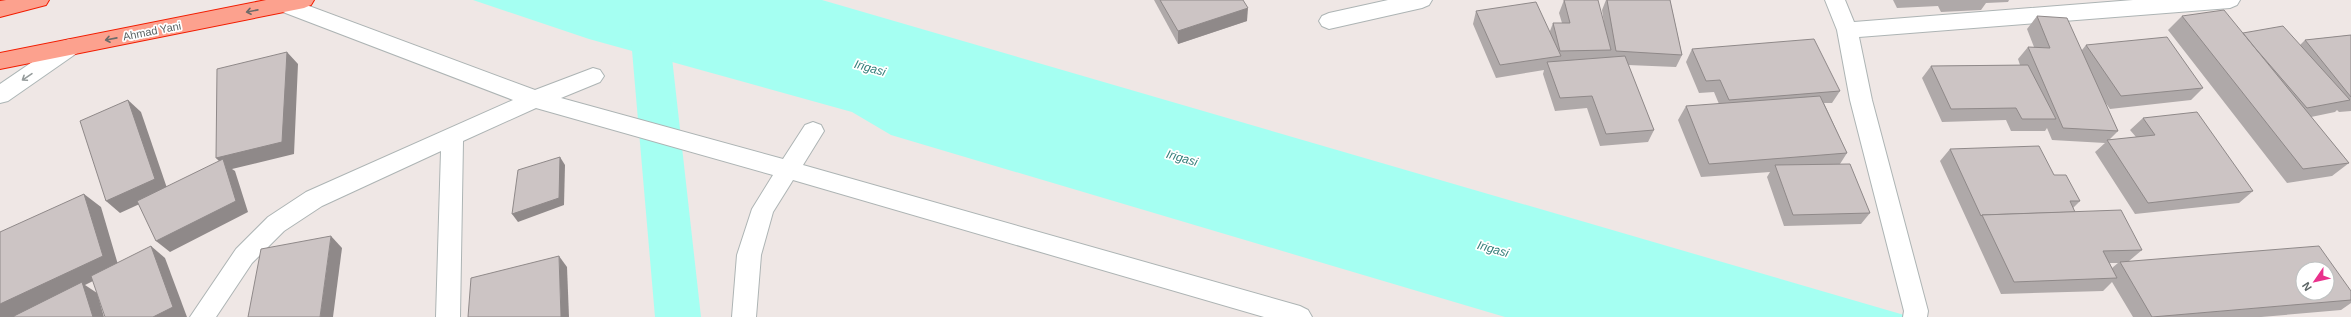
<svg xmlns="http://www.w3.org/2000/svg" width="2351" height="317" font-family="Arial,sans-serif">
	<rect width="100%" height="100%" fill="#efe7e5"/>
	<polygon fill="#a5fff2" points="473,0 822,0 1911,317 1505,317 891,135 852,112 589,39"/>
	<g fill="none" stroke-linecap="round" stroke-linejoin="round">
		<polygon fill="#a5fff2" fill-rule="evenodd" points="630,0 664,0 666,4 701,317 655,317 628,4"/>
		<g stroke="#adb4b4" stroke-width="2">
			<g id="street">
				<polygon points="274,0 293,0 535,90 593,68 600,70 604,76 600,82 561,98 783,159 805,125 813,122 821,125 824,131 803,165 1300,306 1308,310 1312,317 1264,317 793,180 773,212 761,255 756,317 732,317 737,255 752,209 773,175 536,108 463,141 460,317 436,317 441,151 322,206 284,231 252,263 216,317 190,317 236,249 268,217 306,192 513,100 275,9 272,4"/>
				<polygon points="1388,0 1432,0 1429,5 1422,8 1329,29 1322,26 1319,21 1322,16 1329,13"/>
				<polygon points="1825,0 1845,0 1854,22 2133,0 2240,0 2237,5 2230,8 1859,37 1872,100 1928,311 1927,317 1903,317 1904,311 1850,100 1837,30"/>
			</g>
		</g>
		<g stroke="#acb5b5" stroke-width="2">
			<polygon id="secondary" points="70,39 77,41 80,47 77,53 8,101 0,103 0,84 63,41"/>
		</g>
		<g stroke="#f21c01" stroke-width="2">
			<g id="highway">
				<polygon points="6,0 49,0 46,5 0,17 0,1"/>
				<polygon points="266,0 314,0 311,5 304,8 0,69 0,53"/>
			</g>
		</g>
		<use href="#street" fill="#fff" fill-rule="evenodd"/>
		<use href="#secondary" fill="#fff" fill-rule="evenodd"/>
		<use href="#highway" fill="#fca18e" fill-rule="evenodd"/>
	</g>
	<g fill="#afa9a9" fill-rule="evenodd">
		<polygon points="1154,0 1243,0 1247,21 1178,44"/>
		<polygon points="1564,0 1604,23 1602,10 1606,0 1670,0 1682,55 1676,67 1628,65 1654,130 1648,142 1600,146 1587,108 1555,111 1543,74 1544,70 1496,78 1473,24 1476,11 1550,31 1553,23 1562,23 1559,13"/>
		<polygon points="1893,0 2009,0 2008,2 1986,3 1981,10 1941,12 1938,6 1897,8"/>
		<polygon points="2037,16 2082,50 2086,45 2203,88 2191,100 2110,109 2105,102 2118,131 2109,140 2136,137 2130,130 2143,118 2253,191 2239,203 2135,214 2095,152 2105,143 2052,140 2047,128 2045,131 2011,131 2006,120 1942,122 1922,78 1931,66 2020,65 2018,59 2028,47 2034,47 2027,29"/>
		<polygon points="2182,16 2243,33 2300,45 2305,40 2351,35 2351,111 2339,112 2337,110 2335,112 2311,117 2349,163 2332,176 2287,183 2168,30"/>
		<polygon points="1692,49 1840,91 1832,103 1824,103 1847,153 1840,164 1870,213 1861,224 1784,226 1767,177 1770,172 1701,177 1678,120 1686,106 1719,104 1714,92 1699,93 1686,62"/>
		<path d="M1950,149L2080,201L2073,208L2075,212L2142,250L2129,261L2351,291V303L2341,310L2261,317H2133L2112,282L2103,291L2001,294L1940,161ZM2110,263H2118L2112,268Z"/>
	</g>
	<g fill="#8f8989">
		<polygon points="1248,8 1247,21 1178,44 1178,31"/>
		<polygon points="287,52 298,64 294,154 232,169 235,171 248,212 170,252 156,241 225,167 216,158"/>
		<polygon points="128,100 141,112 168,191 120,213 106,201"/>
		<polygon points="560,157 565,165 564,205 518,222 512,214"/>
		<polygon points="84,194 101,207 119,268 85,285 97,293 104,317 0,317 0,304"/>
		<polygon points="331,236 342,248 333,317 320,317"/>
		<polygon points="151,246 165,258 187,317 153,317"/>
		<polygon points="559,256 567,267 569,317 561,317"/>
	</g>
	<g fill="#ccc4c4" stroke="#8f8989" fill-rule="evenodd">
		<polygon points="1160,0 1243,0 1248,8 1178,31"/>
		<polygon points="1564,0 1598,0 1611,50 1560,51 1553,23 1570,23"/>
		<polygon points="1607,0 1670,0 1682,55 1616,51"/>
		<polygon points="1536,2 1561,56 1500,65 1476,11"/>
		<polygon points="2224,10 2349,163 2303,169 2182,16"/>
		<polygon points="2037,16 2067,18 2118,131 2063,128 2028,47 2050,48"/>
		<polygon points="2283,26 2350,100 2307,108 2256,49 2243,33"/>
		<polygon points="2351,35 2351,97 2305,40"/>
		<polygon points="2167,37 2203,88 2121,96 2086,45"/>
		<polygon points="1814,39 1840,91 1729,100 1720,80 1706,81 1692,49"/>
		<polygon points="287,52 282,142 216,158 217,69"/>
		<polygon points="1625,56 1654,130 1606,134 1592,96 1560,98 1547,62"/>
		<polygon points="2028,65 2056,119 2022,119 2016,108 1951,109 1931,66"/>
		<polygon points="1820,96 1847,153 1709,164 1686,106"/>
		<polygon points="128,100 155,179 106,201 80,121"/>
		<polygon points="2197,112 2253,191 2148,203 2107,140 2155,135 2143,118"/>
		<polygon points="2039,146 2054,175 2066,175 2080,201 2070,201 2075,212 1982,215 1981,216 1950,149"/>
		<polygon points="560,157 559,198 512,214 518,170"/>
		<polygon points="223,159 236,201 156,241 137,201"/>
		<polygon points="1850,164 1870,213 1793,215 1775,165"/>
		<polygon points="84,194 103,256 0,304 0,232"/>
		<polygon points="2121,210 2142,250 2103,251 2117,278 2014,282 1982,215"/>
		<polygon points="331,236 320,317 248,317 261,249"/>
		<polygon points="151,246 173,307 153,317 105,317 91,276"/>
		<path d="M2319,246L2351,291V300L2152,317L2120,262ZM2303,269H2327V293H2303Z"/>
		<polygon points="559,256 561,317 468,317 471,278"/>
		<polygon points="82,282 93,317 14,317 14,316"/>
	</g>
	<defs><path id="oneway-shaft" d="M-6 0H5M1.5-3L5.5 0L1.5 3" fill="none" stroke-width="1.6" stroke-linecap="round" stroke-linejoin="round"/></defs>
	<g stroke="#6c6b69">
		<use href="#oneway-shaft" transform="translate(252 11) rotate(169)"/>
		<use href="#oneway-shaft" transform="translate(111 39) rotate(169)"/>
	</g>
	<use stroke="#959b9b" href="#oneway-shaft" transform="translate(27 77) rotate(146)"/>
	<g text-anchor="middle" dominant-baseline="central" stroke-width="3.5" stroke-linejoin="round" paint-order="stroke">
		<g font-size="11" fill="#5c6565" stroke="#fff">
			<text transform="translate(152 31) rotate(-11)">Ahmad Yani</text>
		</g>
		<g font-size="12" font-style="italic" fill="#317c77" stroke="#fff">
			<text transform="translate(870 68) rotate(16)">Irigasi</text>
			<text transform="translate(1182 158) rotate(16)">Irigasi</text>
			<text transform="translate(1493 249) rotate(16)">Irigasi</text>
		</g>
	</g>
	<g transform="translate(2315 281) rotate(236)"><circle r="19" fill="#ffffff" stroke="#bec1c1"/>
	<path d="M0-3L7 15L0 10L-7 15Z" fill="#e9318c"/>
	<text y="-6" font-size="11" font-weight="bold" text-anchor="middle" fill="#5c6565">N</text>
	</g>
</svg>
